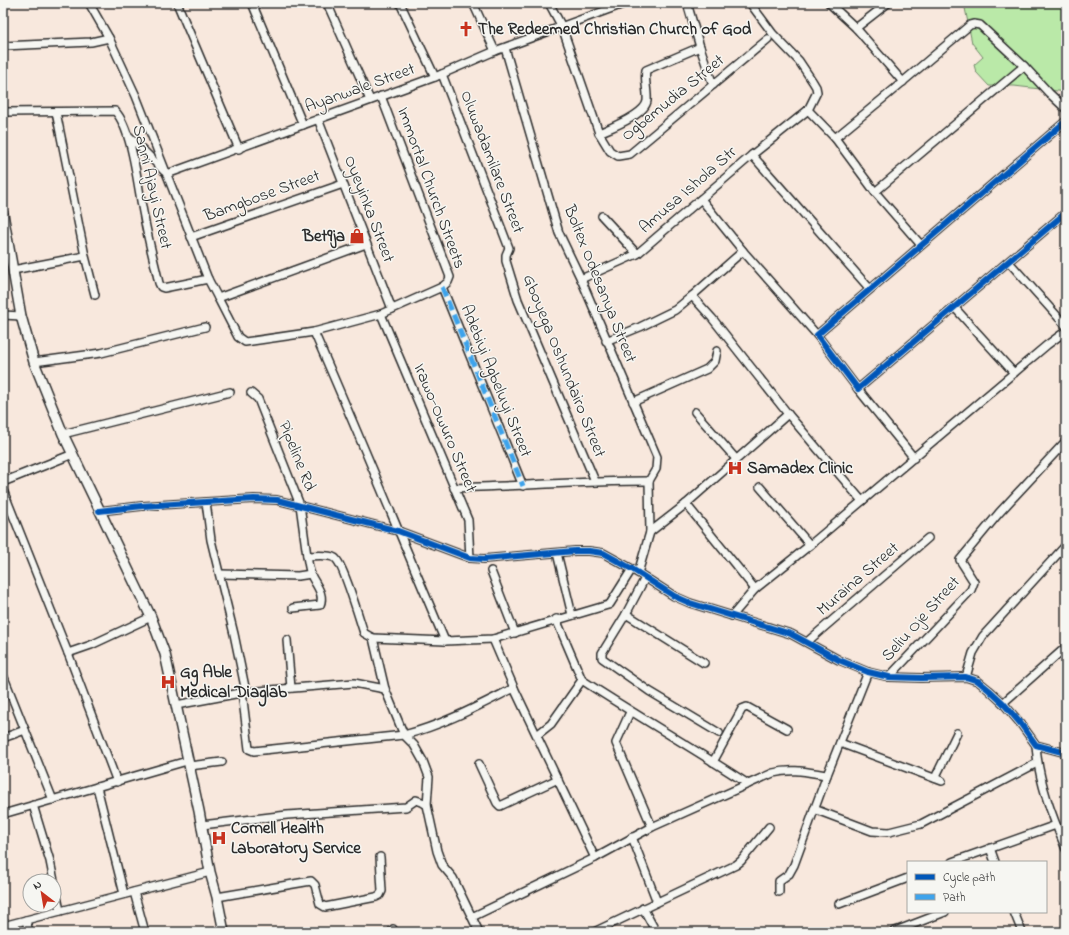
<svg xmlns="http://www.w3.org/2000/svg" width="1069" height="935" font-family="'Indie Flower',sans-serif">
	<rect width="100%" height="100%" fill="#f8e8dd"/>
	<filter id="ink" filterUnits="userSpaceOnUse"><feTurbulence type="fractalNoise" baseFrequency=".025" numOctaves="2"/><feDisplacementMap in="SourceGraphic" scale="8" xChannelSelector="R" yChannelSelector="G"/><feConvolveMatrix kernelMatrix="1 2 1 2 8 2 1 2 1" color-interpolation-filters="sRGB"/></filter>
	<g filter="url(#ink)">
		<polygon fill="#bae9a8" stroke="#728a6a" points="964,3 1066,3 1066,92 1014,86 989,86 976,72 974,65 983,57 972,43"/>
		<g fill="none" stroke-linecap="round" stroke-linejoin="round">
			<g stroke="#2b2b2b" stroke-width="10">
				<g id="minor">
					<polyline points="89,3 109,38 136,96 208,279 218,298 366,244"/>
					<polyline points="177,3 239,149"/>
					<polyline points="252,3 303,125"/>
					<polyline points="327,3 370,100"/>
					<polyline points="400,3 435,77"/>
					<polyline points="473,3 495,51"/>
					<polyline points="549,3 562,27 599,133 610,151 618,156 630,154 768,39"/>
					<polyline points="687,3 700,47 713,85"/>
					<polyline points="829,3 856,28 903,82"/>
					<polyline points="856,28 888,3"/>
					<polyline points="3,46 91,42 109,38"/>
					<polyline points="505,48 559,233 581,279 657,457 656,469 649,481"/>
					<polyline points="442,74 509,248 506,255 506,261 518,300 595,481"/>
					<polyline points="808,110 835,138 875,192 1024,66 1049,93 1066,109"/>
					<path d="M3,112L115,111C133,130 138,190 144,217C148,239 154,261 159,283L161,287L164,288L208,279"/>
					<polyline points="56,112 85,256 95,295"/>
					<polyline points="318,119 392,309"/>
					<polyline points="1066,121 817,335 858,389 1063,215 1066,218"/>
					<path d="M599,133C610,128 645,115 647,101C648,91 644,81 646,70L700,47"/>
					<polyline points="129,136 164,171"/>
					<polyline points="835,138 886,96 970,25 974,24 980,25 1024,66"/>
					<polyline points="752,155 870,289"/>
					<polyline points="167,174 435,77 495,51 626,3"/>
					<polyline points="875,192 921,245"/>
					<polyline points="701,199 743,251"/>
					<polyline points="602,216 637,254"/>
					<polyline points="191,237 343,184"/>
					<polyline points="1009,262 1066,326"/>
					<polyline points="13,270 85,256"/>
					<polyline points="581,279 637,254 752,155 808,110 817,92 816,87 813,82 799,61 773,34 750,3"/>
					<polyline points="442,287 523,486"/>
					<polyline points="218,298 238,337 245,342 314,332 381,314 442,287 448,282 450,277 381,96"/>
					<polyline points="954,307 1014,373"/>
					<polyline points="381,314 468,520 470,558"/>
					<polyline points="3,315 21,316"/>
					<path d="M314,332C359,434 401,538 445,641"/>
					<polyline points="817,335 743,251 692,296 712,318 788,414 862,501"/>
					<polyline points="606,341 640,327 675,310 692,296"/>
					<polyline points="34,362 101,353 205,327"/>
					<polyline points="858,389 914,458"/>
					<path d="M251,393L258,399L300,505L307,556C315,556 328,554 335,558C343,563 360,621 364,633L373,638L385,689L404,735L414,745L423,761L429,777L427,805L437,851L442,865L453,878L479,932"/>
					<polyline points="633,402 707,369 715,361 717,351"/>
					<polyline points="695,412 736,459"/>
					<polyline points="63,434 230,392"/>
					<polyline points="649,481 650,532"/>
					<polyline points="3,482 73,454"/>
					<polyline points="760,487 810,545"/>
					<path d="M454,488C519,486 584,481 649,481"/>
					<polyline points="3,490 68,653 117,782"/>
					<polyline points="206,502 211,540 234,634 246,692"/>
					<polyline points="686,504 755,589"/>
					<polyline points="99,511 142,506 254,499 277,500 398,531 470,558 484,559 575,551 589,551 603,553 632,569 674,596 690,603 791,634 839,660 868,672 889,677 921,678 966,677 978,681 989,690 1003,703 1021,724 1036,745 1066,753"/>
					<polyline points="557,553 572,615"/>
					<polyline points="491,571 515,633"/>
					<polyline points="638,573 650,532 686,504 788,414"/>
					<polyline points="220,574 298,576 311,574"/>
					<polyline points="645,578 626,614 602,653 602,658 649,691 719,733"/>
					<path d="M293,608L320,605C325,594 315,584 311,575C309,569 308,562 307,556"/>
					<polyline points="626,614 704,663"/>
					<polyline points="732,616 755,589 810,545 1047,345 1066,331"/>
					<polyline points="373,638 445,641 493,639 608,605 610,604 632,569"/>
					<polyline points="493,639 514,688 595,858"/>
					<polyline points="287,640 291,688"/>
					<polyline points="807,642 928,538"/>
					<polyline points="68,653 91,645 151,617"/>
					<polyline points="3,675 53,800"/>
					<polyline points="889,677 971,590 974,582 960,560 999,513 1066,441"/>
					<polyline points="966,677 973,653 983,636 1066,545"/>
					<path d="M582,680C637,716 693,748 748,784"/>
					<path d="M242,692L249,749L254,751L404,735C443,725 478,706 514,688"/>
					<polyline points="1003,703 1066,647"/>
					<polyline points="176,705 246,692 354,683 385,689"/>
					<polyline points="630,712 616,743 652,827"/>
					<polyline points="537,735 551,724 582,680 556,619"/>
					<polyline points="3,738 25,730"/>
					<polyline points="840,743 942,781"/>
					<path d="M1036,745C1038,780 1052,816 1066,849"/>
					<polyline points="713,762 742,709 747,707 787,729"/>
					<polyline points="479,764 497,803 500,806 558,779"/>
					<polyline points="189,766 222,762"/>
					<polyline points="935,778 957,733"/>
					<polyline points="97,787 124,894"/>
					<polyline points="33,805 50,861 60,911"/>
					<polyline points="814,809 872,831 889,832 921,824 1037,763"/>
					<polyline points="3,814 187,761"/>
					<polyline points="202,825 287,815 406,807 416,800 422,802 427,805"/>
					<polyline points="632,837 657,902"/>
					<polyline points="990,848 995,862"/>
					<polyline points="952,862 1056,825"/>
					<polyline points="134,892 145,932"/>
					<polyline points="779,892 779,881 789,874 794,865 827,775 868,672"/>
					<polyline points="217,897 311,881 315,885 320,904 325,907 376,897 380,895 382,891 380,857"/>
					<polyline points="839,904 908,878"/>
					<polyline points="643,908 656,932"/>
					<polyline points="1014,912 1022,932"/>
					<path d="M472,917L595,858L652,827L773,773C793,768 807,772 827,775"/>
					<polyline points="26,920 29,932"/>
					<polyline points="3,926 210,872"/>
					<polyline points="393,929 394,932"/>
					<polyline points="594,932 736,865 741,861 769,827"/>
					<polyline points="893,932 945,912"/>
				</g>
			</g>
			<g stroke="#2b2b2b" stroke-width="12">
				<polyline id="major" points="3,214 21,316 34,362 63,434 151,617 165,654 199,811 210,872 217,897 224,932"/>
			</g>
			<use href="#minor" stroke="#f6f6f2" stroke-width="7"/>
			<use href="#major" stroke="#f6f6f2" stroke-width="9"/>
			<polyline stroke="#3ea3eb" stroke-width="5" stroke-dasharray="10 5" stroke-linecap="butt" points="442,287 523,486"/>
			<g stroke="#f6f6f2" stroke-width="8">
				<g id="cycleway">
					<polyline points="1066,121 817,335 858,389 1063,215 1066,218"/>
					<polyline points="99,511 142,506 254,499 277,500 398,531 470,558 484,559 575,551 589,551 603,553 632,569 674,596 690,603 791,634 839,660 868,672 889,677 921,678 966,677 978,681 989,690 1003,703 1021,724 1036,745 1066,753"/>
				</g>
			</g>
			<use href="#cycleway" stroke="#0057b8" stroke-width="6"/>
		</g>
	</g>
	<defs>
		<g id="church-bare" transform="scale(1.2)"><path d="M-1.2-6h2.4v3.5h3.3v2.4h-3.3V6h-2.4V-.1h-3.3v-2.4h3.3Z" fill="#c8321e" stroke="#f6f6f2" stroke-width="2.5" paint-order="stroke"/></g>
		<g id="shop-bare" transform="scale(1.2)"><path d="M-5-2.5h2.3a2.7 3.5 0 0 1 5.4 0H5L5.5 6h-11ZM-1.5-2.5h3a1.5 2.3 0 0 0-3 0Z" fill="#c8321e" stroke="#f6f6f2" stroke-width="2.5" paint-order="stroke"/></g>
		<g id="hospital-bare" transform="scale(1.2)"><path d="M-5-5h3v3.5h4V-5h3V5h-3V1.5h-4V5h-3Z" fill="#c8321e" stroke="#f6f6f2" stroke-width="2.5" paint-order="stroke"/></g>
	</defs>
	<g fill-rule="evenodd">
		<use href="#church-bare" x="466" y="29"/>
		<use href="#shop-bare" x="357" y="236"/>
		<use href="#hospital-bare" x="735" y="468"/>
		<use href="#hospital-bare" x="168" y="682"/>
		<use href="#hospital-bare" x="219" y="838"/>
	</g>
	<g text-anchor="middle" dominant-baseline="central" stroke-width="3" stroke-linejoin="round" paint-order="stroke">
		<g font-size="17" font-weight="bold" fill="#2b2b2b" stroke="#f6f6f2" text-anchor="start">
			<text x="478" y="29">The Redeemed Christian Church of God</text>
			<text x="345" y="236" text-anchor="end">Bet9ja</text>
			<text x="747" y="468">Samadex Clinic</text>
			<text x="180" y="672">Gg Able<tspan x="180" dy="20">Medical Diaglab</tspan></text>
			<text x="231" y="828">Cornell Health<tspan x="231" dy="20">Laboratory Service</tspan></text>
		</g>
		<g font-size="17" fill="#2b2b2b" stroke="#f6f6f2">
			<text transform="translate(360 88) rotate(-20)">Ayanwale Street</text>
			<text transform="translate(673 98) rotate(-39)">Ogbemudia Street</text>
			<text transform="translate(492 162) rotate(69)">Oluwadamilare Street</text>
			<text transform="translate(152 187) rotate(77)">Sanni Ajayi Street</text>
			<text transform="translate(431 188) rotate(70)">Immortal Church Streets</text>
			<text transform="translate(688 190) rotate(-41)">Amusa Ishola Str</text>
			<text transform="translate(262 196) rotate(-20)">Bamgbose Street</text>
			<text transform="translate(369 209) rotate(69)">Oyeyinka Street</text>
			<text transform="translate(600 284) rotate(68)">Boltex Odesanya Street</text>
			<text transform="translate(564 366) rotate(68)">Gboyega Oshundairo Street</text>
			<text transform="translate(496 381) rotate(68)">Adebiyi Agbeluyi Street</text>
			<text transform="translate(445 428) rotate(67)">Irawo-Owuro Street</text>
			<text transform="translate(297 456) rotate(68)">Pipeline Rd</text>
			<text transform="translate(858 579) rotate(-41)">Muraina Street</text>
			<text transform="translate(921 619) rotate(-48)">Seliu Oje Street</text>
		</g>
	</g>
	<rect width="1069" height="935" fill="none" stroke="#f6f6f2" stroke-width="16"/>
	<rect x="8" y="8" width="1053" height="919" fill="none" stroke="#2b2b2b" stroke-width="1.5" filter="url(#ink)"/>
	<rect x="907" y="861" width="140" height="52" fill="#f6f6f2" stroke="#a5a5a2"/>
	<rect x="915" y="874" width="20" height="6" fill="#0057b8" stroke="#a5a5a2"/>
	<text x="943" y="881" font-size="12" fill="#2b2b2b">Cycle path</text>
	<rect x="915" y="894" width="20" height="6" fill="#3ea3eb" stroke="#a5a5a2"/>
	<text x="943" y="901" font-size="12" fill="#2b2b2b">Path</text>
	<g transform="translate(42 893) rotate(329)"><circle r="19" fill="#f6f6f2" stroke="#a5a5a2"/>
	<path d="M0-3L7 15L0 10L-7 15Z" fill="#c8321e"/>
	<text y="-6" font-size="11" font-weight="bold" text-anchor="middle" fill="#2b2b2b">N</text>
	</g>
</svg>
